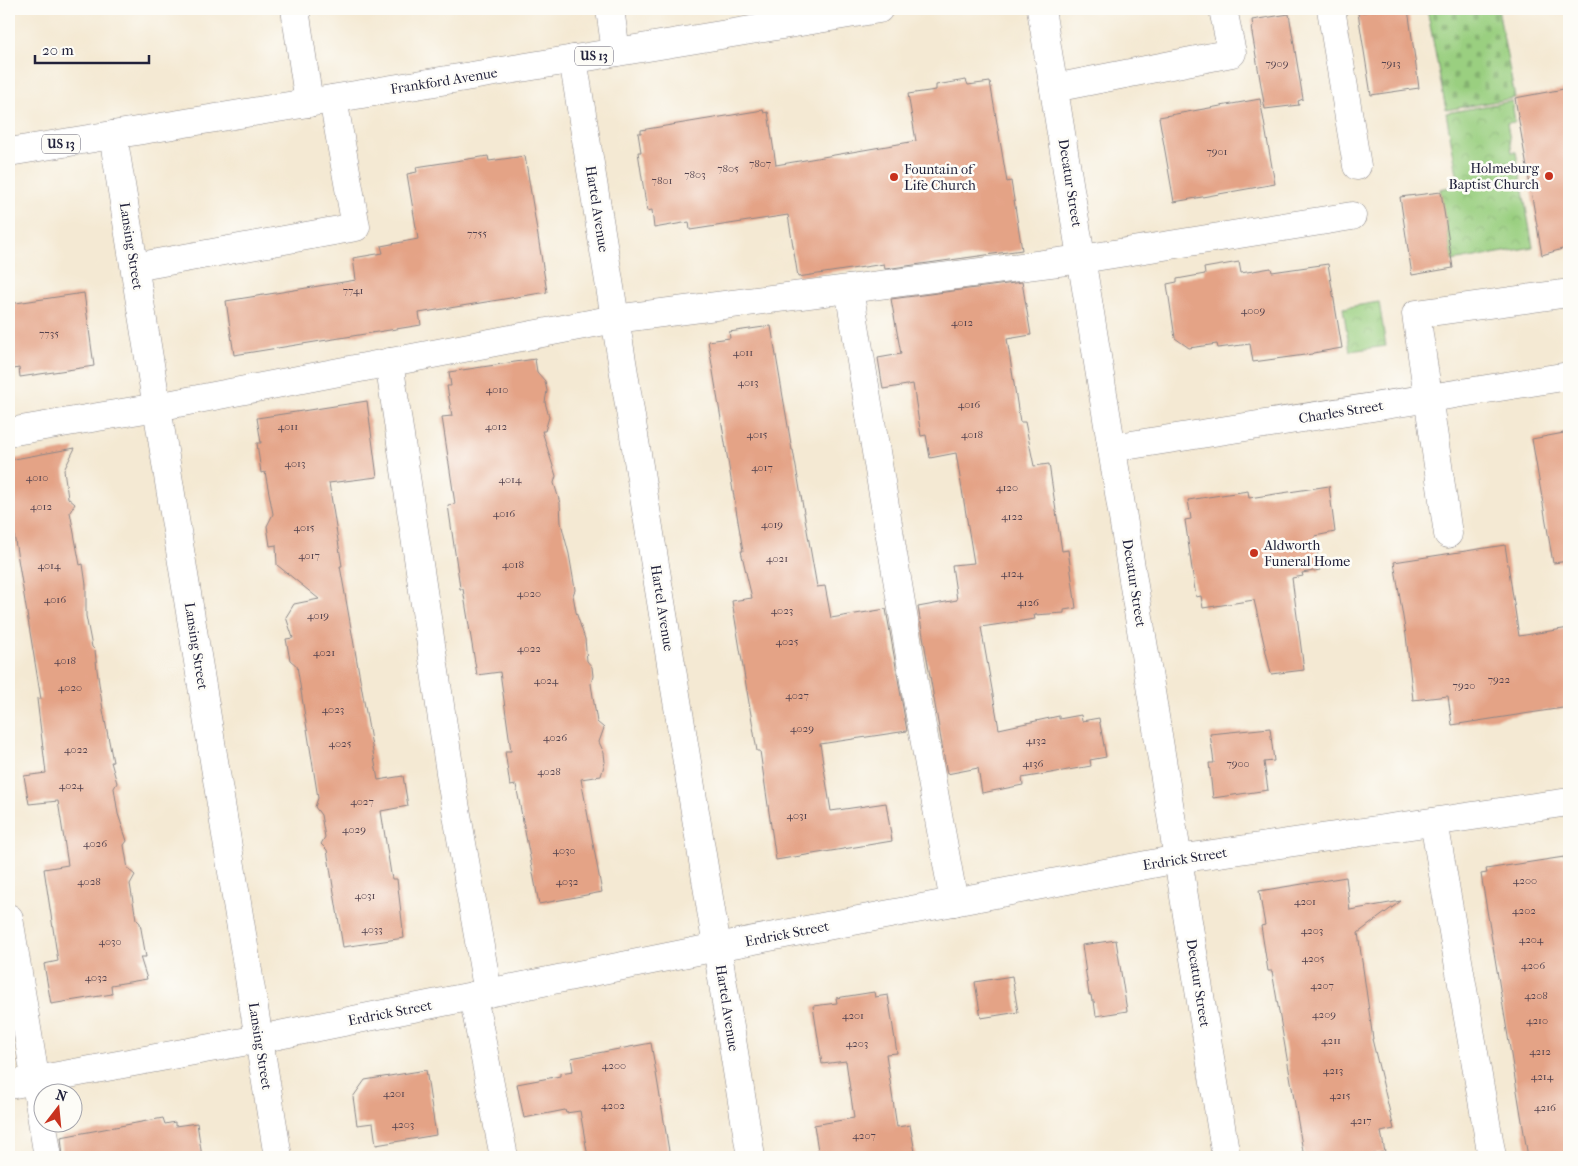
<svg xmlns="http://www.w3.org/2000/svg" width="1578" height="1166" font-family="'IM FELL French Canon',serif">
	<defs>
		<pattern id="cemetery-stones" width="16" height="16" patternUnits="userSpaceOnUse" patternTransform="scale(1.25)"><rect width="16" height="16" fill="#9acf80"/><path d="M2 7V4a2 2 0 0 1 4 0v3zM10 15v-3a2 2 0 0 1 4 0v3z" fill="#84b170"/></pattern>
		<pattern id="park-crowns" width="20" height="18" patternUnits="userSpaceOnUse" patternTransform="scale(1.25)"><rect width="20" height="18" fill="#9acf80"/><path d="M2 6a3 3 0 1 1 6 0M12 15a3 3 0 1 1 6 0" fill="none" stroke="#84b170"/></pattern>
	</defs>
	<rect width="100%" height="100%" fill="#fdfcf7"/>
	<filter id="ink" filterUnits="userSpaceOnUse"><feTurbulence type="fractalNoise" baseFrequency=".02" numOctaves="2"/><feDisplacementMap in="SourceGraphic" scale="10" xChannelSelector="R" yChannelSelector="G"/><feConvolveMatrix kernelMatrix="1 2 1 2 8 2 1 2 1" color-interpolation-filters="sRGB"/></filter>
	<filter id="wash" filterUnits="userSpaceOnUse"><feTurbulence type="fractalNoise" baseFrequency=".0096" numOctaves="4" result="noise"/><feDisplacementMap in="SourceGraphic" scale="20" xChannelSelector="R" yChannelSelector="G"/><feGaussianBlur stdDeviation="1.12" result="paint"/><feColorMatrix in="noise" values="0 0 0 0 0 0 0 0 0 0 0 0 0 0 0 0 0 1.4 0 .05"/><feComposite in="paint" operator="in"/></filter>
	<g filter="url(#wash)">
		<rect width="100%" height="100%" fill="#f4e9d3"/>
		<polygon fill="url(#cemetery-stones)" stroke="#5e785e" points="1427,9 1498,9 1515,98 1446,110"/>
		<g fill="url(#park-crowns)" stroke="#5e785e">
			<polygon points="1512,101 1515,122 1507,123 1512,152 1516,152 1533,247 1452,261 1440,189 1459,185 1446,113"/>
			<polygon points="1379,302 1386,346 1350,351 1343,308"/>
		</g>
		<g id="blocks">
			<g fill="#e4a386">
				<polygon points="1385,9 1408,9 1419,88 1371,95 1358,13"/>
				<polygon points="1289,14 1303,99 1298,101 1299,105 1265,109 1251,27 1253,27 1252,20"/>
				<polygon points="966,80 968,85 990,82 1007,182 1011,181 1022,250 885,269 884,264 798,277 788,215 690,230 689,222 654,228 652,210 647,211 638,152 641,152 638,133 641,133 641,130 763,110 764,113 768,112 776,165 916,141 908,94 936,90 936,85"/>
				<polygon points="1569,88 1569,247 1542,255 1515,98"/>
				<polygon points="1260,99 1275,184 1174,202 1159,117"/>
				<polygon points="488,156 489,161 525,156 547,292 419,313 421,325 234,355 226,301 356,280 353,258 383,253 381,246 418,239 407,174 417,172 416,167"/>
				<polygon points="1441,192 1453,268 1412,275 1400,197"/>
				<polygon points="1239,262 1241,273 1271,268 1272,272 1328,264 1342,348 1313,353 1312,354 1253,362 1250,344 1218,348 1217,344 1189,348 1175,338 1167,284 1177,282 1177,279 1205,274 1204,268"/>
				<polygon points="1022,282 1031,335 1007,339 1020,422 1025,422 1034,466 1049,464 1062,551 1068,550 1076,608 1064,610 1064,613 1034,615 1035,619 981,627 999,729 1059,716 1059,719 1081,715 1082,721 1099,718 1106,757 1090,760 1091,766 1022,778 1023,785 982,793 978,768 947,774 918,607 957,600 952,565 974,563 956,453 930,458 926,435 921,436 913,384 883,389 878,358 901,354 891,299"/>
				<polygon points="84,293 94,366 20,377 19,368 9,370 9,304"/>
				<polygon points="771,326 792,450 793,450 817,587 825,586 831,618 886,609 907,731 820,744 831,811 886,803 892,841 776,860 760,751 757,751 732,601 752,598 741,551 743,551 708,341 730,338 729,332"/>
				<polygon points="535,359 537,372 545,381 547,391 545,402 549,417 545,431 542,431 556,476 554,483 560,503 561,523 569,554 574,583 575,590 573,595 576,612 585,639 587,661 592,667 593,676 591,684 597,722 604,728 599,742 604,753 605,762 601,776 581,779 602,892 539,904 516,785 510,786 505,751 511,751 500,672 477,675 463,589 460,589 459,580 448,505 455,504 442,417 452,416 447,386 451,386 449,372"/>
				<polygon points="367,401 377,477 329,483 342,566 340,566 378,780 403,776 408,806 381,811 391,874 392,879 397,879 404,938 343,947 327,850 321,844 325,837 321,815 315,807 318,798 297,666 290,660 286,639 293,638 286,617 294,604 319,599 277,565 276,545 270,546 267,526 273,514 265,472 261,473 257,443 261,443 257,418"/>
				<polygon points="1569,432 1569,561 1553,563 1532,439"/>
				<polygon points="75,448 64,470 68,498 75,504 70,512 80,565 83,564 86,585 86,616 92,647 95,650 97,670 103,710 113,762 111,762 117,783 114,788 118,814 127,841 124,845 128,869 135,875 130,884 136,919 140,923 146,957 140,957 147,979 111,985 112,994 51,1004 44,964 58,961 44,869 68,865 58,801 29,804 24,776 46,773 37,699 41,699 9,504 9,460"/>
				<polygon points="1329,486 1335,532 1315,536 1320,570 1302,573 1303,576 1292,578 1304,670 1271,674 1254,600 1203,608 1201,596 1196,597 1185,520 1191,519 1188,500 1248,491 1249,498"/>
				<polygon points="1505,545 1519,636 1569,628 1569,707 1452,725 1448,696 1413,700 1406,635 1394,562"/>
				<polygon points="1270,728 1274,761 1264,762 1268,790 1213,798 1209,763 1214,763 1210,734"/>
				<polygon points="1564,857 1569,889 1569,1157 1528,1157 1481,874 1487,873 1486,869"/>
				<polygon points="1346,877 1350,910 1401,901 1358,933 1373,1039 1372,1039 1394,1129 1381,1132 1385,1152 1358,1157 1304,1157 1272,971 1268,971 1261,926 1265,925 1259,891"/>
				<polygon points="1116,940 1127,1011 1096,1016 1094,1001 1092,1001 1091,995 1089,995 1082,945"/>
				<polygon points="1012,976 1018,1012 981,1018 975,982"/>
				<polygon points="874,992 875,997 888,995 897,1053 886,1054 897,1127 910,1125 916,1157 819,1157 814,1125 854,1118 846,1061 822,1064 813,1006 837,1003 836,998"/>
				<polygon points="651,1043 670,1157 588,1157 580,1111 566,1113 565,1110 524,1118 517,1084 560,1076 560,1073 573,1071 571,1058"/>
				<polygon points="426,1070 436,1135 376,1145 373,1123 357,1125 353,1097 365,1080"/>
				<polygon points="163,1118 165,1124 175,1122 175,1126 197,1123 202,1157 63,1157 61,1137"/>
			</g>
		</g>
	</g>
	<g filter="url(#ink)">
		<use href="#blocks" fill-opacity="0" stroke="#8b8687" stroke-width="1"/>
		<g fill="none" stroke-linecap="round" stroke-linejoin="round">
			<g stroke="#8b8687" stroke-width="29">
				<g id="minor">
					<polyline points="295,9 309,103"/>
					<polyline points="610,9 616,52"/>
					<polyline points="1041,9 1226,1157"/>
					<polyline points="1331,9 1357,166"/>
					<polyline points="573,59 751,1157"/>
					<polyline points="1054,88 1232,53 1223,9"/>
					<polyline points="113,135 278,1157"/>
					<polyline points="135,267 356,227 333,99"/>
					<polyline points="849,289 917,699 954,902"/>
					<polyline points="389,362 452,786 488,993"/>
					<polyline points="9,432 157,407 615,319 1082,259 1352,216"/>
					<polyline points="1112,448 1569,376"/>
					<polyline points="1448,534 1416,314 1569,293"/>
					<polyline points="1434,822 1492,1157"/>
					<polyline points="9,918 48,1157"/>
					<polyline points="473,996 504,1157"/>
					<polyline points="9,1085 259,1039 717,947 1178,859 1569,802"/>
				</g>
			</g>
			<g stroke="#8b8687" stroke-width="29">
				<polyline id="major" points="9,152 879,9"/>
			</g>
			<use href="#minor" stroke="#fff" stroke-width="28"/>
			<use href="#major" stroke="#fff" stroke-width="28"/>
		</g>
	</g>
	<g fill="#c8321e" stroke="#fdfcf7" stroke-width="2">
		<circle cx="1549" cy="176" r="5"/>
		<circle cx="894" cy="177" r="5"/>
		<circle cx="1254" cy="553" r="5"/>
	</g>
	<g text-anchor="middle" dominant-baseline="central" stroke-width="5" stroke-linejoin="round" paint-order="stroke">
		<g font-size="11" fill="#52424e">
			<text x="1277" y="63">7909</text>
			<text x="1391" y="63">7913</text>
			<text x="1217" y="151">7901</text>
			<text x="760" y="163">7807</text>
			<text x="728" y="168">7805</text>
			<text x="695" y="174">7803</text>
			<text x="662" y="180">7801</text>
			<text x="477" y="233">7755</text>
			<text x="353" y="290">7741</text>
			<text x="1253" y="310">4009</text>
			<text x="962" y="322">4012</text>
			<text x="49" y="333">7735</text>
			<text x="743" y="352">4011</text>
			<text x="748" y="382">4013</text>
			<text x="497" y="389">4010</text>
			<text x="969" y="404">4016</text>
			<text x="288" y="426">4011</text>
			<text x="496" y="426">4012</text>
			<text x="757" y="434">4015</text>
			<text x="972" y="434">4018</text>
			<text x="295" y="463">4013</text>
			<text x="762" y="467">4017</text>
			<text x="37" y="477">4010</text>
			<text x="510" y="479">4014</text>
			<text x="1007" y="487">4120</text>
			<text x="41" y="506">4012</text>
			<text x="504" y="513">4016</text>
			<text x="1012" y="516">4122</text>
			<text x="772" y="524">4019</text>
			<text x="304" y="527">4015</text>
			<text x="309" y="555">4017</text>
			<text x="777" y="558">4021</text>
			<text x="513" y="564">4018</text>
			<text x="49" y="565">4014</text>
			<text x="1012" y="573">4124</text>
			<text x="529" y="593">4020</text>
			<text x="55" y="599">4016</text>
			<text x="1028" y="602">4126</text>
			<text x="782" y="610">4023</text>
			<text x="318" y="615">4019</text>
			<text x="787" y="641">4025</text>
			<text x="529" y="648">4022</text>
			<text x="324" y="652">4021</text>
			<text x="65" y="660">4018</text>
			<text x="1499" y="679">7922</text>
			<text x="546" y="680">4024</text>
			<text x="1464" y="685">7920</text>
			<text x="70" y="687">4020</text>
			<text x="797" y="695">4027</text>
			<text x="333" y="709">4023</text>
			<text x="802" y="728">4029</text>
			<text x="555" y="737">4026</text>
			<text x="1036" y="740">4132</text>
			<text x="340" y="743">4025</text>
			<text x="76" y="749">4022</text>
			<text x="1033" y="763">4136</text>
			<text x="1238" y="763">7900</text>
			<text x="549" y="771">4028</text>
			<text x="71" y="785">4024</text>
			<text x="362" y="801">4027</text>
			<text x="797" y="815">4031</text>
			<text x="354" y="829">4029</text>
			<text x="95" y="843">4026</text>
			<text x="564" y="850">4030</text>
			<text x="1525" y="880">4200</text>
			<text x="89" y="881">4028</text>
			<text x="567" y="881">4032</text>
			<text x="365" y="895">4031</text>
			<text x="1305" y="901">4201</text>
			<text x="1524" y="910">4202</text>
			<text x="372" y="929">4033</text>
			<text x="1312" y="930">4203</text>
			<text x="1531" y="939">4204</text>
			<text x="110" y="941">4030</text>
			<text x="1313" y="958">4205</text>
			<text x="1533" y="965">4206</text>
			<text x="96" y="977">4032</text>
			<text x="1322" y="985">4207</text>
			<text x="1536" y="995">4208</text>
			<text x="1324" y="1014">4209</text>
			<text x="853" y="1015">4201</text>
			<text x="1537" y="1020">4210</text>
			<text x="1331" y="1040">4211</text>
			<text x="857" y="1043">4203</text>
			<text x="1540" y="1051">4212</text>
			<text x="614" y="1065">4200</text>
			<text x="1333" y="1070">4213</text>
			<text x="1542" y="1076">4214</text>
			<text x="394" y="1093">4201</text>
			<text x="1340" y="1095">4215</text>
			<text x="613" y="1105">4202</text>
			<text x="1545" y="1107">4216</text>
			<text x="1361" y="1120">4217</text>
			<text x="403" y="1124">4203</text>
			<text x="864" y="1135">4207</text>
		</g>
		<g fill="#fdfcf7" stroke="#646373" stroke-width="1">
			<rect x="575" y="46.5" width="38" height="19" rx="4"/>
			<rect x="42" y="134.5" width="38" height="19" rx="4"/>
		</g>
		<g font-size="12" font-weight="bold" fill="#22223b">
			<text x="594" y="56">US 13</text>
			<text x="61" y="144">US 13</text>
		</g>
		<g font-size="14" fill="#22223b" stroke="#fdfcf7">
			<text transform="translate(444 81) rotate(-9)">Frankford Avenue</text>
			<text transform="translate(1070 183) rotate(81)">Decatur Street</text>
			<text transform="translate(597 209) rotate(81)">Hartel Avenue</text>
			<text transform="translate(131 246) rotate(81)">Lansing Street</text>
			<text transform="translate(1341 412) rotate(-9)">Charles Street</text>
			<text transform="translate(1134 583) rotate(81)">Decatur Street</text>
			<text transform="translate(662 608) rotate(81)">Hartel Avenue</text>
			<text transform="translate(196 646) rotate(81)">Lansing Street</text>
			<text transform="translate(1185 859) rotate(-9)">Erdrick Street</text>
			<text transform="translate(787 934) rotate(-11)">Erdrick Street</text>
			<text transform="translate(1198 983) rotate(81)">Decatur Street</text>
			<text transform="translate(727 1008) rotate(81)">Hartel Avenue</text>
			<text transform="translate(390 1013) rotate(-11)">Erdrick Street</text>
			<text transform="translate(260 1046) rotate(81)">Lansing Street</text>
		</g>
		<g font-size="14" fill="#22223b" stroke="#fdfcf7" text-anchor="start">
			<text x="1539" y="168" text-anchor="end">Holmeburg<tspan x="1539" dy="16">Baptist Church</tspan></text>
			<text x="904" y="169">Fountain of<tspan x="904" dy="16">Life Church</tspan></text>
			<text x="1264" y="545">Aldworth<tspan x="1264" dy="16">Funeral Home</tspan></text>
		</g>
	</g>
	<rect width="1578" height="1166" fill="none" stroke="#fdfcf7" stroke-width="30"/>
	<g transform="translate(58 1108) rotate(16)"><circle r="24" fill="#fdfcf7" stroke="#a5a5ac"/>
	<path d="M0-4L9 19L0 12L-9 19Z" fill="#c8321e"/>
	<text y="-8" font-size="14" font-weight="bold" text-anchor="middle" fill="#22223b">N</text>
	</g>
	<path d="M35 55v8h114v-8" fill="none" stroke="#22223b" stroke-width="2.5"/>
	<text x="42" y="55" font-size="15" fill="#22223b" stroke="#fdfcf7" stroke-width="4" paint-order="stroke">20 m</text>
</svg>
